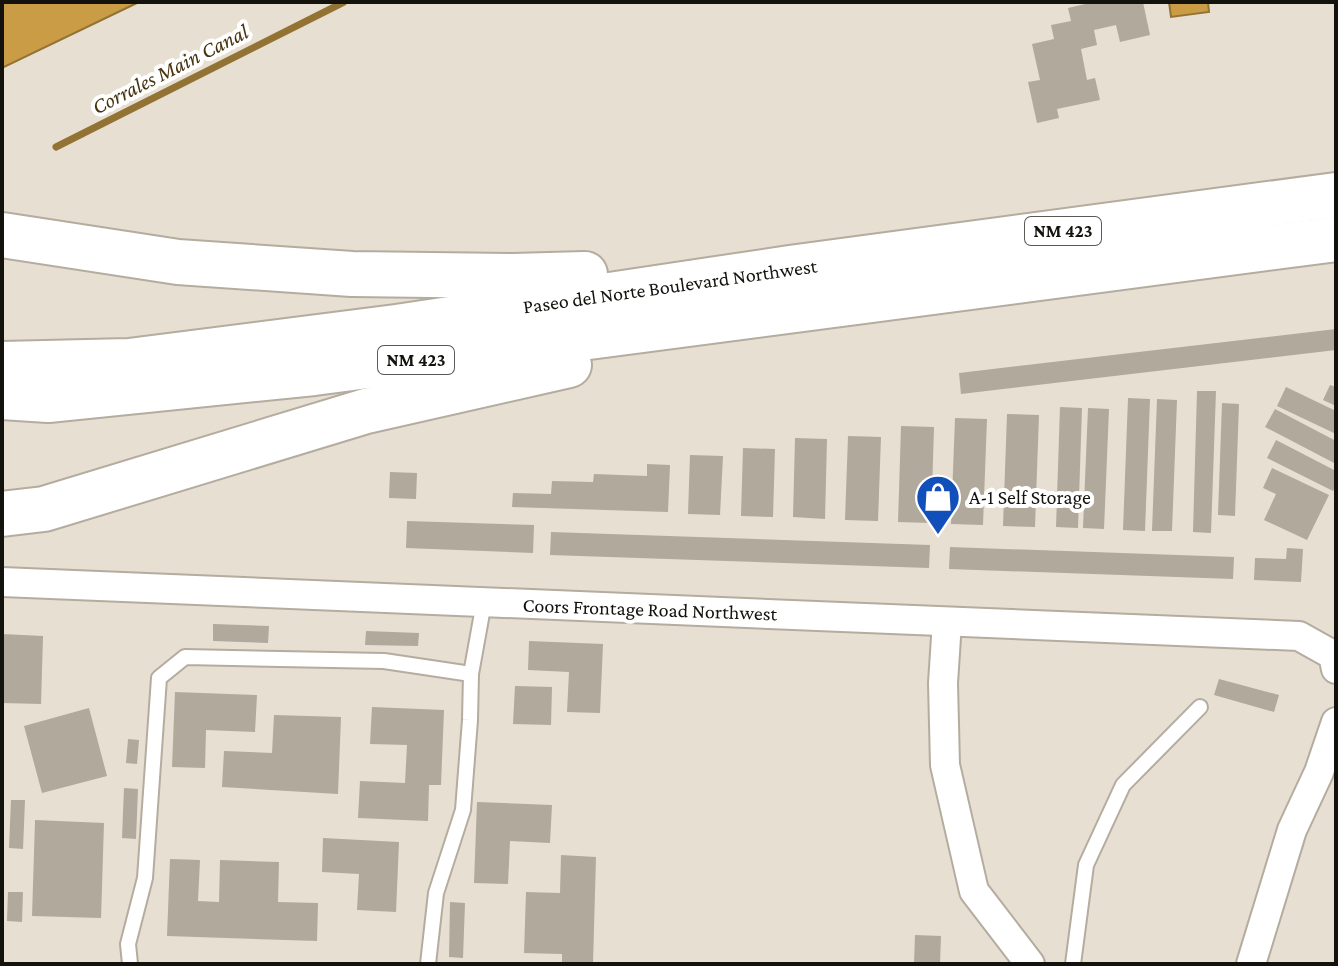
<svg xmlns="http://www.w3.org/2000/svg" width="1338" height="966" font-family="'Crimson Pro',serif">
	<rect width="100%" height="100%" fill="#e7dfd1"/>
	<g fill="#ca9c45" stroke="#937334" stroke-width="2">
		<polygon points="2,2 139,2 2,68"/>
		<polygon points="1169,2 1208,2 1209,12 1171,17"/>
	</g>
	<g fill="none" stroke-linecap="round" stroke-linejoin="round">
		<polyline stroke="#937334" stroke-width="7" points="56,147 344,2"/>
	</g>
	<g fill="#b1a99c">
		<polygon points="1094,2 1143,2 1150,35 1120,42 1116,25 1094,30 1097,45 1081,49 1087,80 1095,78 1100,100 1057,109 1059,118 1037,123 1028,82 1040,80 1032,44 1054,39 1051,25 1071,21 1068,8"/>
		<polygon points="1336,329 1336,350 961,394 959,373"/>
		<polygon points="1330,385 1336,387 1336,406 1323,400"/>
		<polygon points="1286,387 1336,411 1336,434 1277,406"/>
		<polygon points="1197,391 1216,391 1211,533 1193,532"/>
		<polygon points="1128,398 1150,399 1145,531 1123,530"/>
		<polygon points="1157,399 1177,400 1172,531 1152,531"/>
		<polygon points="1222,403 1239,404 1235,516 1218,515"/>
		<polygon points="1060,407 1082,408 1078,528 1056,527"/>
		<polygon points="1088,408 1109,409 1104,529 1083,528"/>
		<polygon points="1275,409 1336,441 1336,464 1265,427"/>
		<polygon points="1007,414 1039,415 1035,527 1003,526"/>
		<polygon points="955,418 987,419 983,525 951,524"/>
		<polygon points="901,426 934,427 931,523 898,522"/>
		<polygon points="848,436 881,437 878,521 845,520"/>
		<polygon points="795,438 827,439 825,519 793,517"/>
		<polygon points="1276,440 1336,471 1336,485 1333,491 1267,458"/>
		<polygon points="743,448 775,449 773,517 741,516"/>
		<polygon points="690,455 723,456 720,515 688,514"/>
		<polygon points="647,464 670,465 668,512 512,507 513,493 551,494 552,481 593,482 594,474 647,476"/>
		<polygon points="1272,468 1329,495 1307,540 1264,520 1276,494 1263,488"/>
		<polygon points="390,472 417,473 416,499 389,498"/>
		<polygon points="407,521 534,525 533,553 406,548"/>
		<polygon points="551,532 930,545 929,568 550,555"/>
		<polygon points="950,547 1234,557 1233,579 949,569"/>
		<polygon points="1287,548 1303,549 1301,582 1254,580 1255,558 1286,559"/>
		<polygon points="213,624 269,626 268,643 213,641"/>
		<polygon points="366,631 419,633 418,646 365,645"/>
		<polygon points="2,634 43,636 41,704 2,703"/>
		<polygon points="529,641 603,644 600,713 567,712 569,672 528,670"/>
		<polygon points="1219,679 1279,695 1274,712 1214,695"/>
		<polygon points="515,686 552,687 551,725 513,724"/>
		<polygon points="175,692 257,695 255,732 206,730 205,768 172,767"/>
		<polygon points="372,707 444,710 441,785 429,785 428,821 358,818 360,781 405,783 407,745 370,744"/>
		<polygon points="89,708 107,776 42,793 24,726"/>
		<polygon points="274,715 341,717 338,794 222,787 224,751 272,753"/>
		<polygon points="128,739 139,740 137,764 126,763"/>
		<polygon points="124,788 138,789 136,839 122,838"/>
		<polygon points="11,800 25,800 23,849 9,848"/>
		<polygon points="477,802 552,805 550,843 510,841 508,884 474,883"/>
		<polygon points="35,820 104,823 101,918 32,916"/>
		<polygon points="323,838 399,842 396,912 357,910 359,874 322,872"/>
		<polygon points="561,855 596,857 593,964 562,964 562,954 524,953 526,892 560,893"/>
		<polygon points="170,859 200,860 198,901 219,902 220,860 279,862 278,902 318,903 317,941 167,936"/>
		<polygon points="8,892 23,892 22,922 7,921"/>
		<polygon points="450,902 465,903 463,958 449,957"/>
		<polygon points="915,935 941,936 940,964 914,964"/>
	</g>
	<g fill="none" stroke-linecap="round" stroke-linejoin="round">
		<g stroke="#b4ac9f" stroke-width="18">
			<g id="lane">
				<polyline points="130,964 128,944 145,878 159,678 185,657 384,661 471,674"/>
				<polyline points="428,964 436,893 463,810 470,720 471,674 484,602"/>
				<polyline points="1073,964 1086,865 1123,785 1200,707"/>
			</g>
		</g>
		<g stroke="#b4ac9f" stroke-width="32">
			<g id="street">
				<polyline points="2,582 1299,636 1333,655 1336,669"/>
				<polyline points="947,622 943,683 945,765 974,891 1030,964"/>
				<polyline points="1251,964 1292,830 1319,772 1336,722"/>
			</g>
		</g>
		<g stroke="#b4ac9f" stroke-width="48">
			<g id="highway">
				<polyline points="2,235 178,262 352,274 513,276 585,274"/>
				<polyline points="2,364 129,361 396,327 790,268 1336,195"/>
				<polyline points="2,397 48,400 314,373 1336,239"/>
				<polyline points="2,514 44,509 366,411 569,365"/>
			</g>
		</g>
		<use href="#lane" stroke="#fff" stroke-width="14"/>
		<use href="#street" stroke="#fff" stroke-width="28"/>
		<use href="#highway" stroke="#fff" stroke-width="44"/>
	</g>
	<defs>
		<g id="shop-pin" transform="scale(2.3)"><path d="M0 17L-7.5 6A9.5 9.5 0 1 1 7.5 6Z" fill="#114fba" stroke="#fff"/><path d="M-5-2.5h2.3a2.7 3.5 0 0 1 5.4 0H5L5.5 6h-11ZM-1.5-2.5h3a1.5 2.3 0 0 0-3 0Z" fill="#fff"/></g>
	</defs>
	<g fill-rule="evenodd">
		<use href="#shop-pin" x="938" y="497"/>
	</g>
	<g text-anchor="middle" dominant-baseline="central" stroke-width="8" stroke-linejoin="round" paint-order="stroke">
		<g fill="#fff" stroke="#5a5956" stroke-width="2">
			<rect x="1025" y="217" width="76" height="28" rx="6"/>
			<rect x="378" y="346" width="76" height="28" rx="6"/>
		</g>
		<g font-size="18" font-weight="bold" fill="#14120d">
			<text x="1063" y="231">NM 423</text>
			<text x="416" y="360">NM 423</text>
		</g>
		<g font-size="20" fill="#14120d" stroke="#fff">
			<text transform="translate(670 286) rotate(-8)">Paseo del Norte Boulevard Northwest</text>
			<text transform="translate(650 609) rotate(2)">Coors Frontage Road Northwest</text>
		</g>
		<g font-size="20" fill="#14120d" stroke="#fff" text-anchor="start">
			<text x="969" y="497">A-1 Self Storage</text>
		</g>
		<g font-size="22" font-style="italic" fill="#47340f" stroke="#fff">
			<text transform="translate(170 69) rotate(-27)">Corrales Main Canal</text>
		</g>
	</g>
	<rect width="1338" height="966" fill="none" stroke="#14120d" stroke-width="8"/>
</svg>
